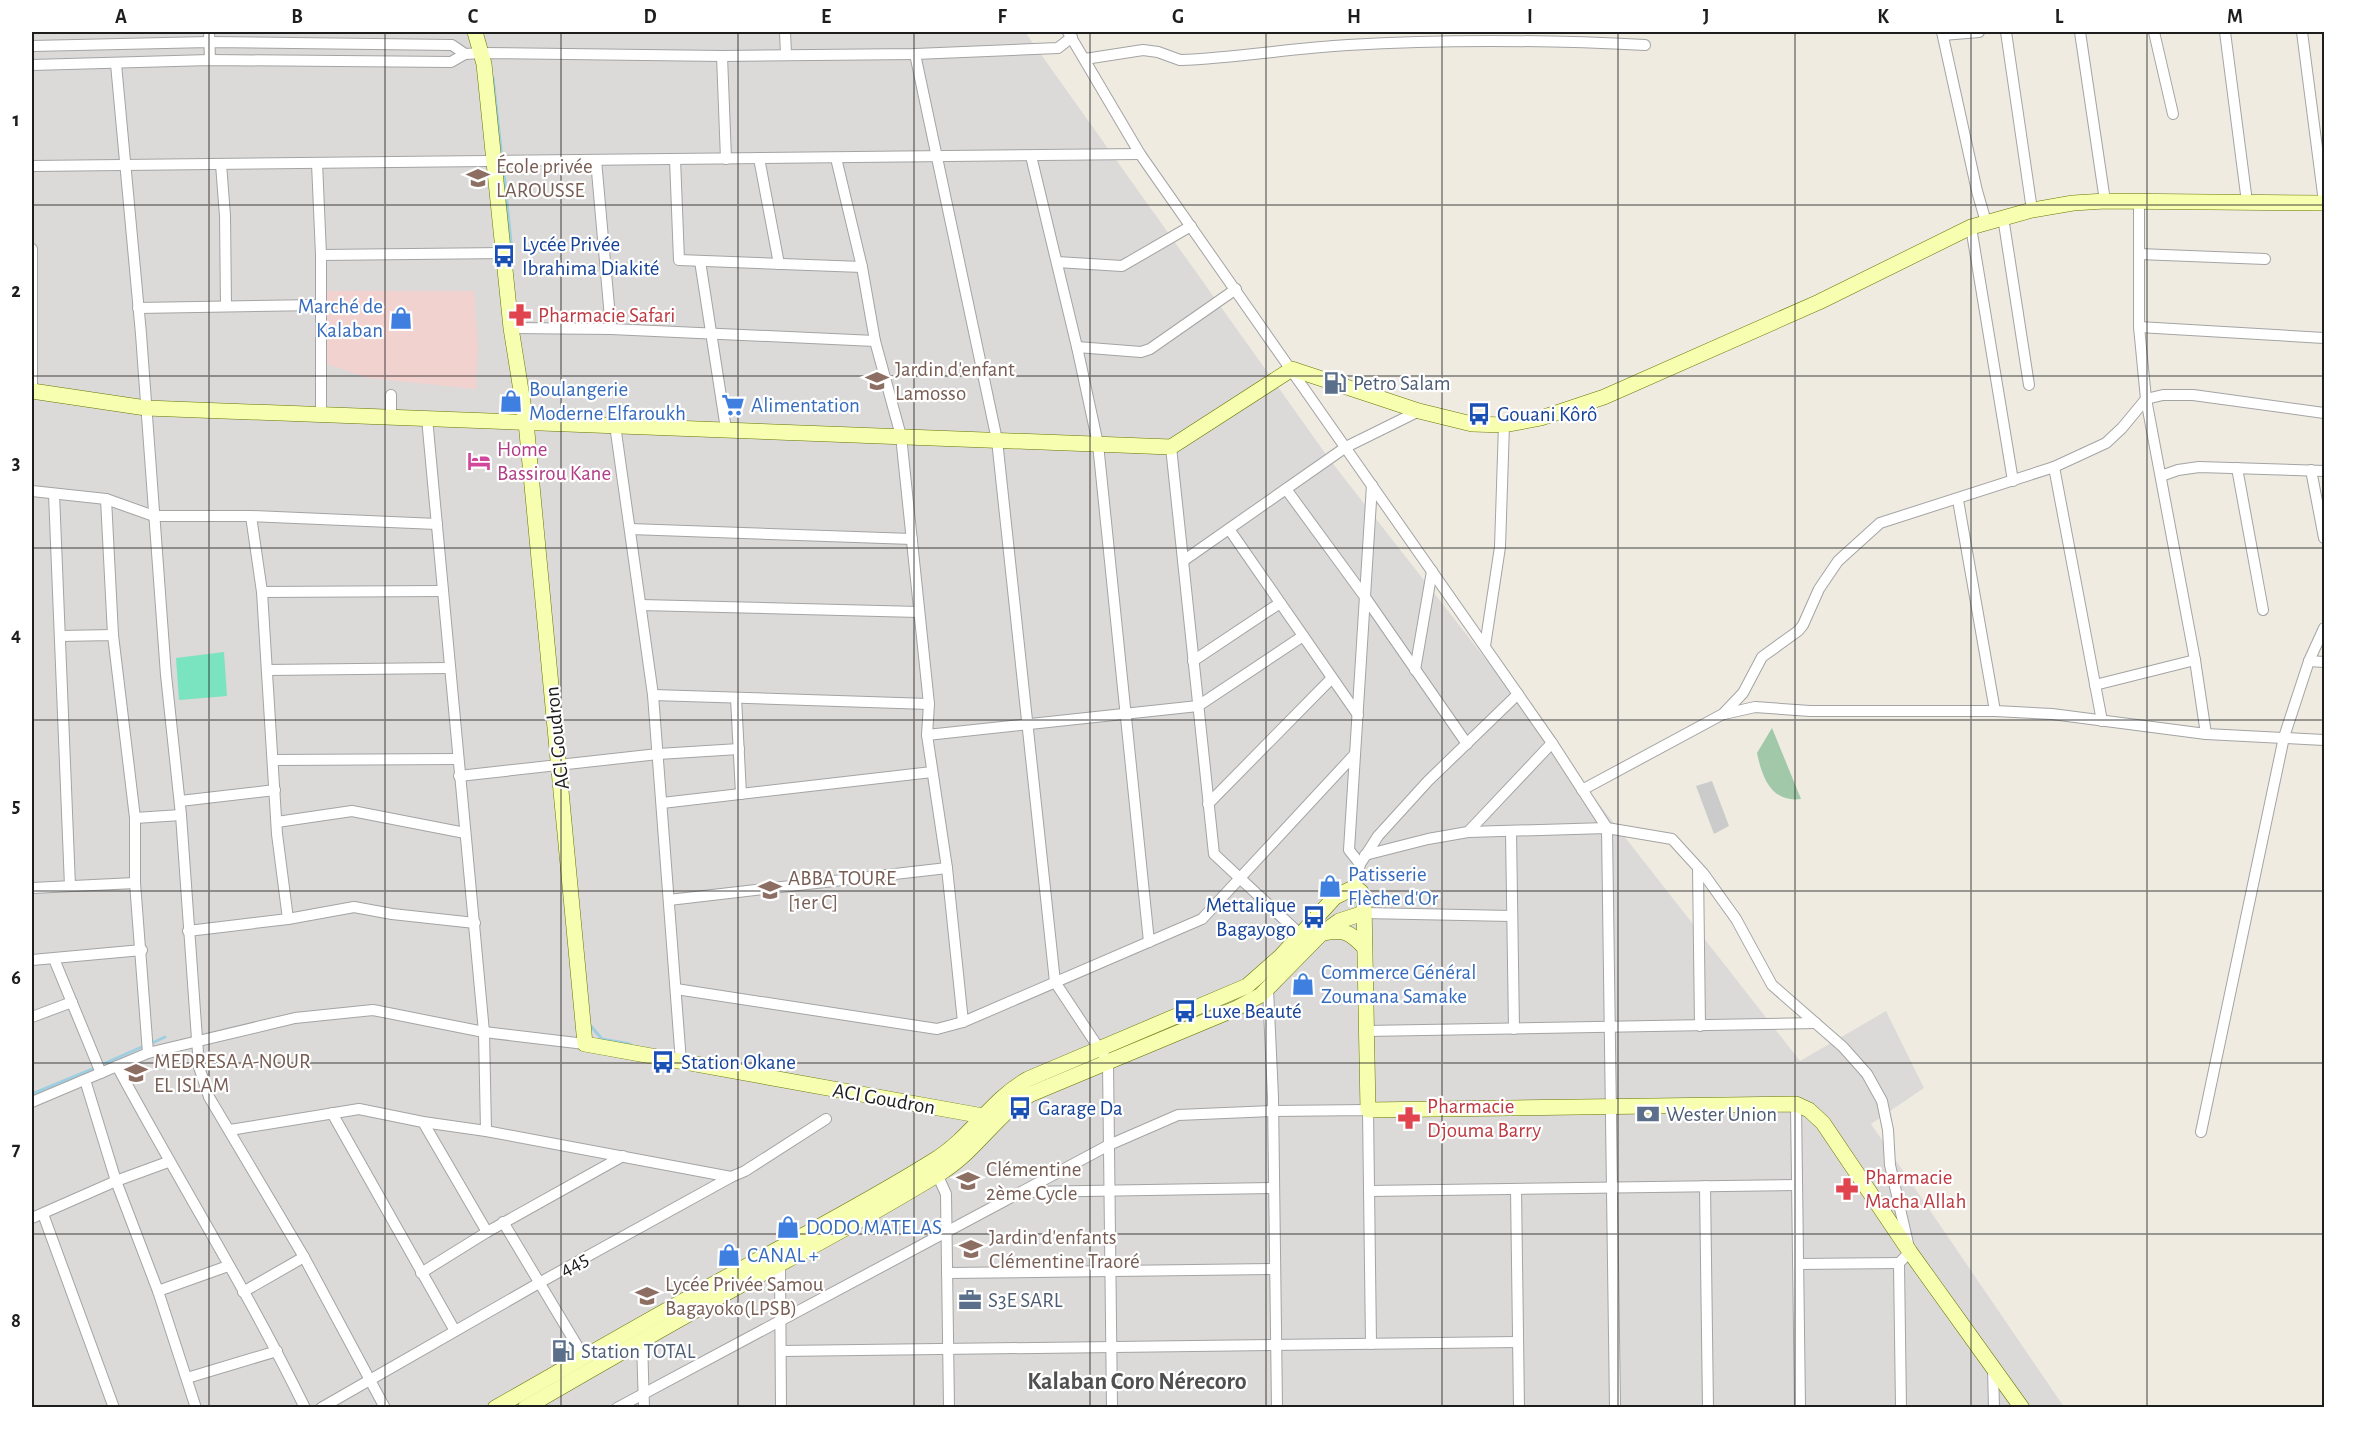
<svg xmlns="http://www.w3.org/2000/svg" width="2356" height="1439" font-family="'Alegreya Sans',sans-serif">
	<rect width="100%" height="100%" fill="#efebe1"/>
	<polygon fill="#dbdad9" points="32,32 1025,32 1330,460 1800,1061 1886,1011 1924,1088 1871,1124 2064,1407 32,1407"/>
	<polygon fill="#f1d2cf" points="326,291 474,291 478,345 476,389 368,378 326,364"/>
	<polygon fill="#cbcbcb" points="1712,781 1729,826 1714,834 1696,786"/>
	<path fill="#a1c9a9" d="M1772,728L1801,799C1771,803 1762,777 1757,753Z"/>
	<polygon fill="#79e4bf" points="224,652 227,696 179,700 176,658"/>
	<g fill="none" stroke-linecap="round" stroke-linejoin="round">
		<g stroke="#9ecfe0" stroke-width="3">
			<polyline points="493,78 502,158"/>
			<polyline points="503,164 512,252"/>
			<polyline points="589,1024 602,1039 630,1044"/>
			<polyline points="150,1044 165,1037"/>
			<polyline points="101,1065 144,1046"/>
			<polyline points="32,1094 95,1068"/>
		</g>
		<g stroke="#a4a4a4" stroke-width="12">
			<g id="street">
				<polyline points="209,32 210,60"/>
				<polyline points="785,32 786,54"/>
				<polyline points="1068,32 1140,154 1552,743 1607,828 1615,1408"/>
				<polyline points="1942,32 1977,191 1986,222"/>
				<polyline points="2006,32 2032,210"/>
				<polyline points="2080,32 2105,201"/>
				<polyline points="2154,32 2173,114"/>
				<polyline points="2225,32 2247,202"/>
				<polyline points="2302,32 2324,202"/>
				<polyline points="1943,35 1979,32"/>
				<polyline points="32,46 209,42 452,45 465,54"/>
				<polyline points="915,54 997,440 1055,982 1108,1062 1112,1408"/>
				<polyline points="722,56 726,159"/>
				<path d="M1085,59L1143,50L1158,52L1180,60C1237,58 1292,48 1348,45C1447,39 1546,40 1645,45"/>
				<polyline points="116,64 141,334 166,675 181,815 199,1067 209,1097 304,1257 385,1408"/>
				<polyline points="32,65 210,60 451,62 465,54 482,53 722,56 915,54 1058,48 1072,37"/>
				<polyline points="1031,156 1077,347 1098,444 1149,942"/>
				<polyline points="759,158 779,264"/>
				<polyline points="836,158 862,267 875,341 901,436 929,704 927,735 947,868 963,1022"/>
				<polyline points="675,159 679,260 862,267"/>
				<polyline points="596,160 611,329"/>
				<polyline points="317,163 321,255 321,414"/>
				<polyline points="221,164 225,216 226,306"/>
				<polyline points="32,166 1140,154"/>
				<polyline points="2139,202 2139,327 2146,399 2195,660 2206,734"/>
				<polyline points="2003,217 2029,385"/>
				<polyline points="1971,227 2013,481"/>
				<polyline points="32,249 32,391"/>
				<polyline points="2139,254 2265,259"/>
				<polyline points="321,255 505,253"/>
				<polyline points="700,261 726,429"/>
				<polyline points="1057,262 1122,266 1191,226"/>
				<polyline points="138,308 320,305"/>
				<polyline points="2139,327 2324,338"/>
				<polyline points="511,328 611,329 875,341"/>
				<polyline points="1077,347 1141,352 1150,349 1236,289"/>
				<polyline points="391,395 391,417"/>
				<polyline points="427,418 484,1032 486,1131"/>
				<polyline points="615,425 653,695 681,1062"/>
				<polyline points="1171,447 1214,854 1302,936"/>
				<polyline points="2054,467 2102,721"/>
				<polyline points="2237,468 2263,610"/>
				<polyline points="2311,470 2324,538"/>
				<polyline points="2161,476 2178,470 2199,467 2324,471"/>
				<polyline points="1286,489 1365,597 1467,744"/>
				<polyline points="32,491 106,499 154,516 251,516 437,524"/>
				<polyline points="54,494 70,886"/>
				<polyline points="106,499 113,635"/>
				<polyline points="1958,500 1995,711"/>
				<polyline points="251,516 262,592 277,834 288,919"/>
				<polyline points="630,529 912,539"/>
				<polyline points="1229,529 1358,715"/>
				<polyline points="1183,561 1346,447 1419,411"/>
				<polyline points="262,592 443,591"/>
				<polyline points="641,605 919,612"/>
				<polyline points="60,636 113,635 135,818 135,883 148,1053"/>
				<polyline points="1485,646 1500,547 1504,425"/>
				<polyline points="1193,661 1280,603"/>
				<polyline points="2309,661 2324,662"/>
				<polyline points="267,670 449,668"/>
				<polyline points="1415,670 1432,571"/>
				<polyline points="2095,685 2195,660"/>
				<polyline points="653,695 929,704"/>
				<polyline points="736,698 741,794"/>
				<polyline points="1724,714 1755,707 1810,711 1995,711 2052,714 2206,734 2324,740"/>
				<polyline points="927,735 1198,706 1303,636"/>
				<polyline points="273,760 458,759"/>
				<polyline points="459,776 658,754 739,749"/>
				<polyline points="1582,790 1723,714 1743,693 1762,657 1798,631 1803,625 1819,589 1838,561 1880,523 2054,467 2106,443 2122,428 2146,399 2163,395 2193,395 2324,413"/>
				<polyline points="180,801 275,790"/>
				<polyline points="662,803 932,772"/>
				<polyline points="1208,804 1332,678"/>
				<polyline points="135,818 181,815"/>
				<polyline points="277,822 352,811 465,833"/>
				<polyline points="1511,831 1514,1029"/>
				<polyline points="1468,832 1552,743"/>
				<polyline points="1365,855 1428,839 1468,832 1607,828 1672,839 1703,873 1736,919 1772,985 1843,1047 1867,1074 1882,1101 1888,1130 1890,1165 1910,1252 1899,1263 1901,1408"/>
				<polyline points="1360,864 1349,850 1372,485"/>
				<polyline points="1698,868 1700,1026"/>
				<polyline points="1355,887 1360,864 1378,836 1428,781 1518,694"/>
				<polyline points="32,888 135,883"/>
				<polyline points="669,900 947,868"/>
				<polyline points="1364,913 1512,916"/>
				<polyline points="188,931 288,919 354,907 392,914 475,923"/>
				<polyline points="54,959 101,1073"/>
				<polyline points="32,960 142,950"/>
				<polyline points="676,989 937,1029 963,1022 1202,919 1355,754"/>
				<polyline points="1268,989 1273,1097 1277,1408"/>
				<polyline points="32,1017 72,1002"/>
				<polyline points="1365,1031 1816,1023"/>
				<path d="M117,1066C178,1180 248,1291 305,1408"/>
				<polyline points="85,1080 116,1181 158,1291 196,1408"/>
				<polyline points="32,1102 148,1053 295,1018 373,1010 484,1032 585,1044"/>
				<polyline points="1796,1104 1800,1408"/>
				<polyline points="332,1113 455,1331"/>
				<polyline points="423,1122 487,1232"/>
				<polyline points="230,1130 359,1109 423,1122 486,1131 731,1177"/>
				<polyline points="2201,1132 2284,737 2309,661 2324,628"/>
				<polyline points="937,1174 946,1194 949,1408"/>
				<polyline points="1705,1186 1708,1408"/>
				<polyline points="1516,1189 1519,1408"/>
				<polyline points="1369,1191 1797,1185"/>
				<polyline points="1024,1192 1274,1188"/>
				<polyline points="43,1214 114,1408"/>
				<polyline points="32,1218 116,1181 168,1162"/>
				<polyline points="503,1222 584,1357"/>
				<polyline points="780,1264 781,1408"/>
				<polyline points="1798,1264 1899,1263"/>
				<polyline points="421,1273 487,1232 623,1156"/>
				<polyline points="947,1273 1275,1269"/>
				<polyline points="158,1291 228,1266"/>
				<polyline points="243,1292 304,1257"/>
				<polyline points="642,1341 644,1408"/>
				<polyline points="781,1351 1518,1342"/>
				<polyline points="1993,1369 1994,1408"/>
				<polyline points="187,1378 277,1351"/>
				<polyline points="321,1408 539,1283 731,1177 745,1171 826,1119"/>
				<polyline points="617,1408 1109,1145 1178,1115 1273,1111 1368,1110 1371,1344"/>
			</g>
		</g>
		<g stroke="#670" stroke-width="16">
			<g id="secondary">
				<polyline points="475,32 484,64 511,328 526,422 585,1044 983,1116"/>
				<polyline points="32,391 146,408 1171,447 1292,369 1419,411 1472,424 1504,425 1541,418 1604,397 1819,302 1971,227 2032,210 2073,203 2105,201 2324,203"/>
				<path d="M1324,933C1344,929 1350,932 1364,947"/>
				<path d="M495,1408C578,1361 661,1312 745,1267C809,1232 874,1198 936,1159C971,1137 992,1099 1028,1079L1247,986L1281,956L1335,897L1355,887L1361,892L1364,903L1368,1110L1796,1104L1809,1110L1823,1123L1910,1252L2022,1408"/>
				<path d="M525,1408C601,1364 675,1321 752,1279C816,1245 880,1210 942,1172C977,1150 997,1113 1031,1094L1235,1009L1261,995L1321,934L1339,921L1364,913"/>
			</g>
		</g>
		<use href="#street" stroke="#fff" stroke-width="10"/>
		<use href="#secondary" stroke="#f7feb0" stroke-width="15"/>
	</g>
	<path fill="none" stroke="#1d1d1d" stroke-width="1.5" stroke-opacity="0.55" d="M209,32V1408M385,32V1408M561,32V1408M738,32V1408M914,32V1408M1090,32V1408M1266,32V1408M1442,32V1408M1618,32V1408M1795,32V1408M1971,32V1408M2147,32V1408M32,205H2324M32,376H2324M32,548H2324M32,720H2324M32,891H2324M32,1063H2324M32,1234H2324"/>
	<defs>
		<g id="school-bare" transform="scale(1.8)"><path d="M0-5L7-2L0 1L-7-2ZM-4 1L0 2.5L4 1V4Q0 6-4 4Z" fill="#8d6e63" stroke="#fff" stroke-width="2.5" paint-order="stroke"/></g>
		<g id="bus-bare" transform="scale(1.8)"><path d="M-5-6H5V4H4V6H2V4H-2V6H-4V4H-5ZM-3.5-4V0h7V-4ZM-3.5 1.2v1.5H-2V1.2ZM2 1.2v1.5H3.5V1.2Z" fill="#1a4fb4" stroke="#fff" stroke-width="2.5" paint-order="stroke"/></g>
		<g id="pharmacy-bare" transform="scale(1.8)"><path d="M-2-6h4v4h4v4h-4v4h-4v-4h-4v-4h4Z" fill="#e0444e" stroke="#fff" stroke-width="2.5" paint-order="stroke"/></g>
		<g id="shop-bare" transform="scale(1.8)"><path d="M-5-2.5h2.3a2.7 3.5 0 0 1 5.4 0H5L5.5 6h-11ZM-1.5-2.5h3a1.5 2.3 0 0 0-3 0Z" fill="#3f7fe0" stroke="#fff" stroke-width="2.5" paint-order="stroke"/></g>
		<g id="fuel-bare" transform="scale(1.8)"><path d="M-5.5-6h7V0h2V4h1.3V-2.5L3-4.5l.8-.8L6-3V5H2.5V1h-1V6h-7ZM-4.2-4.7v3.2H.2V-4.7Z" fill="#5c6f8a" stroke="#fff" stroke-width="2.5" paint-order="stroke"/></g>
		<g id="supermarket-bare" transform="scale(1.8)"><path d="M-6-5.5h2.5l.6 2H6L4.5 2H-2.5L-4.4-4H-6ZM-1.5 3.2a1.3 1.3 0 1 0 .1 0ZM3 3.2a1.3 1.3 0 1 0 .1 0Z" fill="#3f7fe0" stroke="#fff" stroke-width="2.5" paint-order="stroke"/></g>
		<g id="hotel-bare" transform="scale(1.8)"><path d="M-6-4.5h1.5V1H6V5H4.5V3h-9V5H-6ZM-4 0a1.8 1.8 0 1 1 3.6 0ZM.5 0V-2.5h3Q6-2.5 6 0Z" fill="#d1479c" stroke="#fff" stroke-width="2.5" paint-order="stroke"/></g>
		<g id="bank-bare" transform="scale(1.8)"><path d="M-6-4H6V4H-6ZM0-2.3a2.3 2.3 0 1 0 0 4.6a2.3 2.3 0 1 0 0-4.6Z" fill="#5c6f8a" stroke="#fff" stroke-width="2.5" paint-order="stroke"/></g>
		<g id="office-bare" transform="scale(1.8)"><path d="M-6-3h4V-5.5h4V-3h4V5H-6ZM-1-4.5V-3h2v-1.5ZM-6 0V1H6V0Z" fill="#5c6f8a" stroke="#fff" stroke-width="2.5" paint-order="stroke"/></g>
	</defs>
	<g fill-rule="evenodd">
		<use href="#school-bare" x="478" y="178"/>
		<use href="#bus-bare" x="504" y="256"/>
		<use href="#pharmacy-bare" x="520" y="315"/>
		<use href="#shop-bare" x="401" y="318"/>
		<use href="#school-bare" x="877" y="381"/>
		<use href="#fuel-bare" x="1335" y="383"/>
		<use href="#shop-bare" x="511" y="401"/>
		<use href="#supermarket-bare" x="733" y="405"/>
		<use href="#bus-bare" x="1479" y="414"/>
		<use href="#hotel-bare" x="479" y="461"/>
		<use href="#shop-bare" x="1330" y="886"/>
		<use href="#school-bare" x="770" y="890"/>
		<use href="#bus-bare" x="1314" y="917"/>
		<use href="#shop-bare" x="1303" y="984"/>
		<use href="#bus-bare" x="1185" y="1011"/>
		<use href="#bus-bare" x="663" y="1062"/>
		<use href="#school-bare" x="136" y="1073"/>
		<use href="#bus-bare" x="1020" y="1108"/>
		<use href="#bank-bare" x="1648" y="1114"/>
		<use href="#pharmacy-bare" x="1409" y="1118"/>
		<use href="#school-bare" x="968" y="1181"/>
		<use href="#pharmacy-bare" x="1847" y="1189"/>
		<use href="#shop-bare" x="788" y="1227"/>
		<use href="#school-bare" x="971" y="1249"/>
		<use href="#shop-bare" x="729" y="1255"/>
		<use href="#school-bare" x="647" y="1296"/>
		<use href="#office-bare" x="970" y="1300"/>
		<use href="#fuel-bare" x="563" y="1351"/>
	</g>
	<g text-anchor="middle" dominant-baseline="central" stroke-width="4.5" stroke-linejoin="round" paint-order="stroke">
		<g font-size="21" fill="#785e54" stroke="#fff" text-anchor="start">
			<text x="496" y="166">École privée<tspan x="496" dy="24">LAROUSSE</tspan></text>
			<text x="895" y="369">Jardin d'enfant<tspan x="895" dy="24">Lamosso</tspan></text>
			<text x="788" y="878">ABBA TOURE<tspan x="788" dy="24">[1er C]</tspan></text>
			<text x="154" y="1061">MEDRESA A-NOUR<tspan x="154" dy="24">EL ISLAM</tspan></text>
			<text x="986" y="1169">Clémentine<tspan x="986" dy="24">2ème Cycle</tspan></text>
			<text x="989" y="1237">Jardin d'enfants<tspan x="989" dy="24">Clémentine Traoré</tspan></text>
			<text x="665" y="1284">Lycée Privée Samou<tspan x="665" dy="24">Bagayoko(LPSB)</tspan></text>
		</g>
		<g font-size="21" fill="#164399" stroke="#fff" text-anchor="start">
			<text x="522" y="244">Lycée Privée<tspan x="522" dy="24">Ibrahima Diakité</tspan></text>
			<text x="1497" y="414">Gouani Kôrô</text>
			<text x="1296" y="905" text-anchor="end">Mettalique<tspan x="1296" dy="24">Bagayogo</tspan></text>
			<text x="1203" y="1011">Luxe Beauté</text>
			<text x="681" y="1062">Station Okane</text>
			<text x="1038" y="1108">Garage Da</text>
		</g>
		<g font-size="21" fill="#366cbe" stroke="#fff" text-anchor="start">
			<text x="383" y="306" text-anchor="end">Marché de<tspan x="383" dy="24">Kalaban</tspan></text>
			<text x="529" y="389">Boulangerie<tspan x="529" dy="24">Moderne Elfaroukh</tspan></text>
			<text x="751" y="405">Alimentation</text>
			<text x="1348" y="874">Patisserie<tspan x="1348" dy="24">Flèche d'Or</tspan></text>
			<text x="1321" y="972">Commerce Général<tspan x="1321" dy="24">Zoumana Samake</tspan></text>
			<text x="806" y="1227">DODO MATELAS</text>
			<text x="747" y="1255">CANAL +</text>
		</g>
		<g font-size="21" fill="#be3a42" stroke="#fff" text-anchor="start">
			<text x="538" y="315">Pharmacie Safari</text>
			<text x="1427" y="1106">Pharmacie<tspan x="1427" dy="24">Djouma Barry</tspan></text>
			<text x="1865" y="1177">Pharmacie<tspan x="1865" dy="24">Macha Allah</tspan></text>
		</g>
		<g font-size="21" fill="#4e5e75" stroke="#fff" text-anchor="start">
			<text x="1353" y="383">Petro Salam</text>
			<text x="1666" y="1114">Wester Union</text>
			<text x="988" y="1300">S3E SARL</text>
			<text x="581" y="1351">Station TOTAL</text>
		</g>
		<g font-size="21" fill="#b23c85" stroke="#fff" text-anchor="start">
			<text x="497" y="449">Home<tspan x="497" dy="24">Bassirou Kane</tspan></text>
		</g>
		<g font-size="21" fill="#1d1d1d" stroke="#fff">
			<text transform="translate(557 738) rotate(-96)">ACI Goudron</text>
			<text transform="translate(884 1099) rotate(10)">ACI Goudron</text>
			<text transform="translate(574 1264) rotate(-29)">445</text>
		</g>
		<g font-size="24" font-weight="bold" fill="#505050" stroke="#fff">
			<text x="1137" y="1382">Kalaban Coro Nérecoro</text>
		</g>
	</g>
	<rect width="2356" height="1439" fill="none" stroke="#ffffff" stroke-width="66"/>
	<rect x="33" y="33" width="2290" height="1373" fill="none" stroke="#1d1d1d" stroke-width="2"/>
	<g font-size="20" text-anchor="middle" font-weight="bold" fill="#1d1d1d">
		<text x="121" y="23">A</text>
		<text x="297" y="23">B</text>
		<text x="473" y="23">C</text>
		<text x="650" y="23">D</text>
		<text x="826" y="23">E</text>
		<text x="1002" y="23">F</text>
		<text x="1178" y="23">G</text>
		<text x="1354" y="23">H</text>
		<text x="1530" y="23">I</text>
		<text x="1706" y="23">J</text>
		<text x="1883" y="23">K</text>
		<text x="2059" y="23">L</text>
		<text x="2235" y="23">M</text>
		<text x="16" y="126">1</text>
		<text x="16" y="297">2</text>
		<text x="16" y="469">3</text>
		<text x="16" y="641">4</text>
		<text x="16" y="812">5</text>
		<text x="16" y="984">6</text>
		<text x="16" y="1155">7</text>
		<text x="16" y="1327">8</text>
	</g>
</svg>
